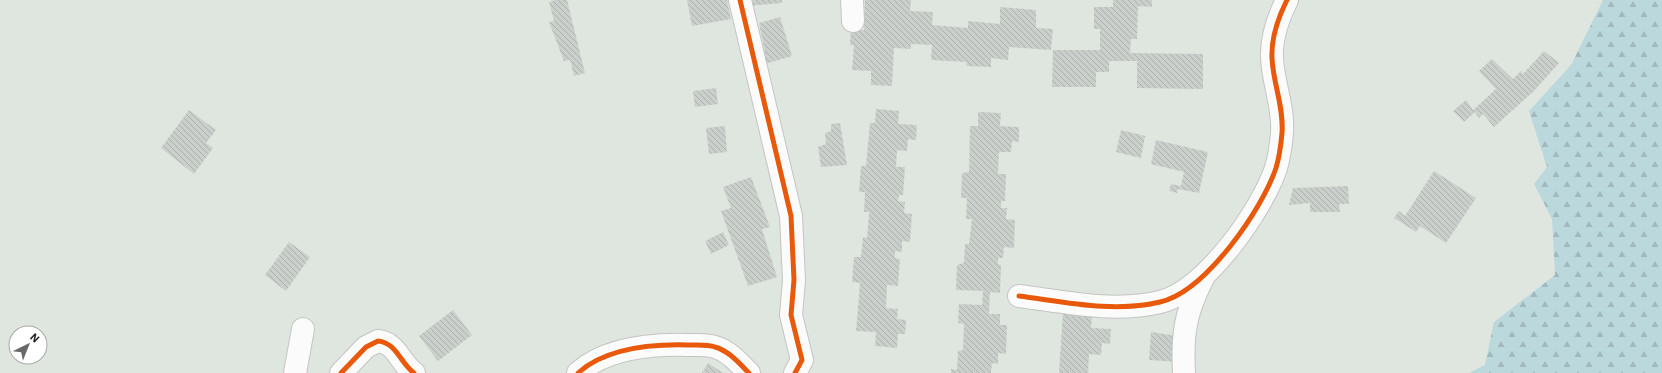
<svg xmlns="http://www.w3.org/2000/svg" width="1662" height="373" font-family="'IBM Plex Sans',sans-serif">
	<defs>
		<pattern id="forest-firs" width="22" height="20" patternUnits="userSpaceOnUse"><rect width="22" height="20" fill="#bbd8dd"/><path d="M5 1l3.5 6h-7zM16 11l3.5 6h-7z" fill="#a1b9be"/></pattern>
		<pattern id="building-back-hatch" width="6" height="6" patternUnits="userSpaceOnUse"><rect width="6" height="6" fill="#cacfcb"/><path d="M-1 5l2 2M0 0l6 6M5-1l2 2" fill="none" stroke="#aeb2ae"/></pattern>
	</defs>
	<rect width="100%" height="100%" fill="#dfe6e0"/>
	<polygon fill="url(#forest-firs)" points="1603,0 1662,0 1662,373 1469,373 1485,365 1494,322 1555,275 1552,219 1534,184 1547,167 1529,111 1571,65"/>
	<g fill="url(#building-back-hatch)">
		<polygon points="555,0 567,0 585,73 574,76 570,60 564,61 549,22 554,21 549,2"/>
		<polygon points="687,0 727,0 731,19 692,26"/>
		<polygon points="746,0 782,0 782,3 747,6"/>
		<polygon points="865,0 911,0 910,11 933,12 932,25 968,28 968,21 1000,24 1000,7 1036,10 1036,28 1053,29 1051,50 1009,47 1008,60 991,58 991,67 966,66 967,62 931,60 932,45 911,44 911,49 894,48 892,86 871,85 871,71 852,70 854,45 850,45 851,30 864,30"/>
		<polygon points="1113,0 1152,0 1152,7 1138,6 1137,39 1131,39 1130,53 1203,54 1203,89 1137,88 1137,61 1109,61 1109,72 1096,72 1096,87 1052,87 1053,50 1100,50 1100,29 1094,29 1094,7 1113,7"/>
		<polygon points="780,17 792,56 765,64 761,53 765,52 759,23"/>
		<polygon points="1544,51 1559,63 1534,91 1494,127 1483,114 1479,118 1475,112 1464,122 1453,111 1466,100 1473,110 1496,89 1479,71 1492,59 1513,79 1521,71 1523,74"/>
		<polygon points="716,88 718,104 695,107 693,91"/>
		<polygon points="876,109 899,111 898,124 917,125 916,140 908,139 907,151 897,150 896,167 905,167 903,195 899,195 898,201 905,202 904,213 912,214 910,242 902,241 902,252 895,251 895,258 900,259 898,286 887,285 886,308 898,309 897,319 906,320 905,334 898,334 897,348 875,346 876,332 856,331 860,283 852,282 854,257 861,257 863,237 867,238 869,212 864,212 865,192 859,192 861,166 866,166 870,123 875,123"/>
		<polygon points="189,110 216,130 206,143 213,148 194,174 161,148"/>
		<polygon points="978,112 1001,113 1000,126 1019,127 1019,142 1012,141 1011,152 999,152 998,174 1006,174 1005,201 1001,201 1001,208 1007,208 1006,219 1015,220 1014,248 1004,247 1003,258 998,258 998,264 1001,265 1000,293 990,292 989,314 1000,314 1000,325 1007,325 1006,354 998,353 998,364 992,363 991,373 951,373 951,369 957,370 958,351 963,350 964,324 958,323 959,304 982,305 983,291 956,290 957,265 964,263 965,244 969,244 972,219 966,219 967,198 961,198 962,173 969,172 970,126 978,126"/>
		<polygon points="840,123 847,165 821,167 818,147 826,144 825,133 831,131 831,124"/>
		<polygon points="725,126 727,152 709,154 706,128"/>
		<polygon points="1121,130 1145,136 1141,158 1116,152"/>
		<polygon points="1156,140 1208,152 1199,193 1178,189 1177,193 1169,191 1171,184 1181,186 1184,172 1151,164"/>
		<polygon points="1434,171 1476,198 1446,243 1420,226 1416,232 1394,218 1399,211 1405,216"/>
		<polygon points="751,177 770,227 762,229 777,277 748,286 721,211 731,208 723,187"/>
		<polygon points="1348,186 1349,204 1339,204 1340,212 1310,212 1310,203 1289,205 1293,188"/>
		<polygon points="723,232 729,245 711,254 705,241"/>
		<polygon points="289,242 310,257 286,291 265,275"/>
		<polygon points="453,310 472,335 438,361 419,336"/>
		<polygon points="1063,313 1092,315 1091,328 1111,329 1110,344 1102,343 1101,355 1089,354 1088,373 1059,373"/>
		<polygon points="1151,332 1177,336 1179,362 1149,360"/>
		<polygon points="708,363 723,373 702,373"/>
	</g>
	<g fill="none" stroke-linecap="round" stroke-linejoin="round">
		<g stroke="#c4c4c3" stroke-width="24">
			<g id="minor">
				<polyline points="740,0 791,216 794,280 791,315 802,360 795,373"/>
				<polyline points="852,0 853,21"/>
				<path d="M1019,296C1065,302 1114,313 1160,302C1205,292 1262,210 1276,168C1279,158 1281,144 1282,133C1284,107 1273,83 1272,58C1271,37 1278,18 1287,0"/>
				<polyline points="295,373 303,329"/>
				<path d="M341,373L366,347L378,341C397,343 400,363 414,373"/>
				<path d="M578,373C606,348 651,344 688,345C697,345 707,344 715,347C729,351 739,363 749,373"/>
				<path d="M1184,373C1182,334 1185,313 1203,278"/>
			</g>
		</g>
		<use href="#minor" stroke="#fafbfa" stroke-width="22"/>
		<g stroke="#fff" stroke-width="8">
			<g id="cycleway">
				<polyline points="740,0 791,216 794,280 791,315 802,360 795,373"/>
				<path d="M1019,296C1065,302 1114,313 1160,302C1205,292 1262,210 1276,168C1279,158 1281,144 1282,133C1284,107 1273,83 1272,58C1271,37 1278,18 1287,0"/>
				<path d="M341,373L366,347L378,341C397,343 400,363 414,373"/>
				<path d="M578,373C606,348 651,344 688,345C697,345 707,344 715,347C729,351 739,363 749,373"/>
			</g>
		</g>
		<use href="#cycleway" stroke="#e8590c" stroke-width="5"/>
	</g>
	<g transform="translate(28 345) rotate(43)"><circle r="19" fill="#ffffff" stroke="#a9a9a9"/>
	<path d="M0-3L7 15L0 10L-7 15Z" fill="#686a68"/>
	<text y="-6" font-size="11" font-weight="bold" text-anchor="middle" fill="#282828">N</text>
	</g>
</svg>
